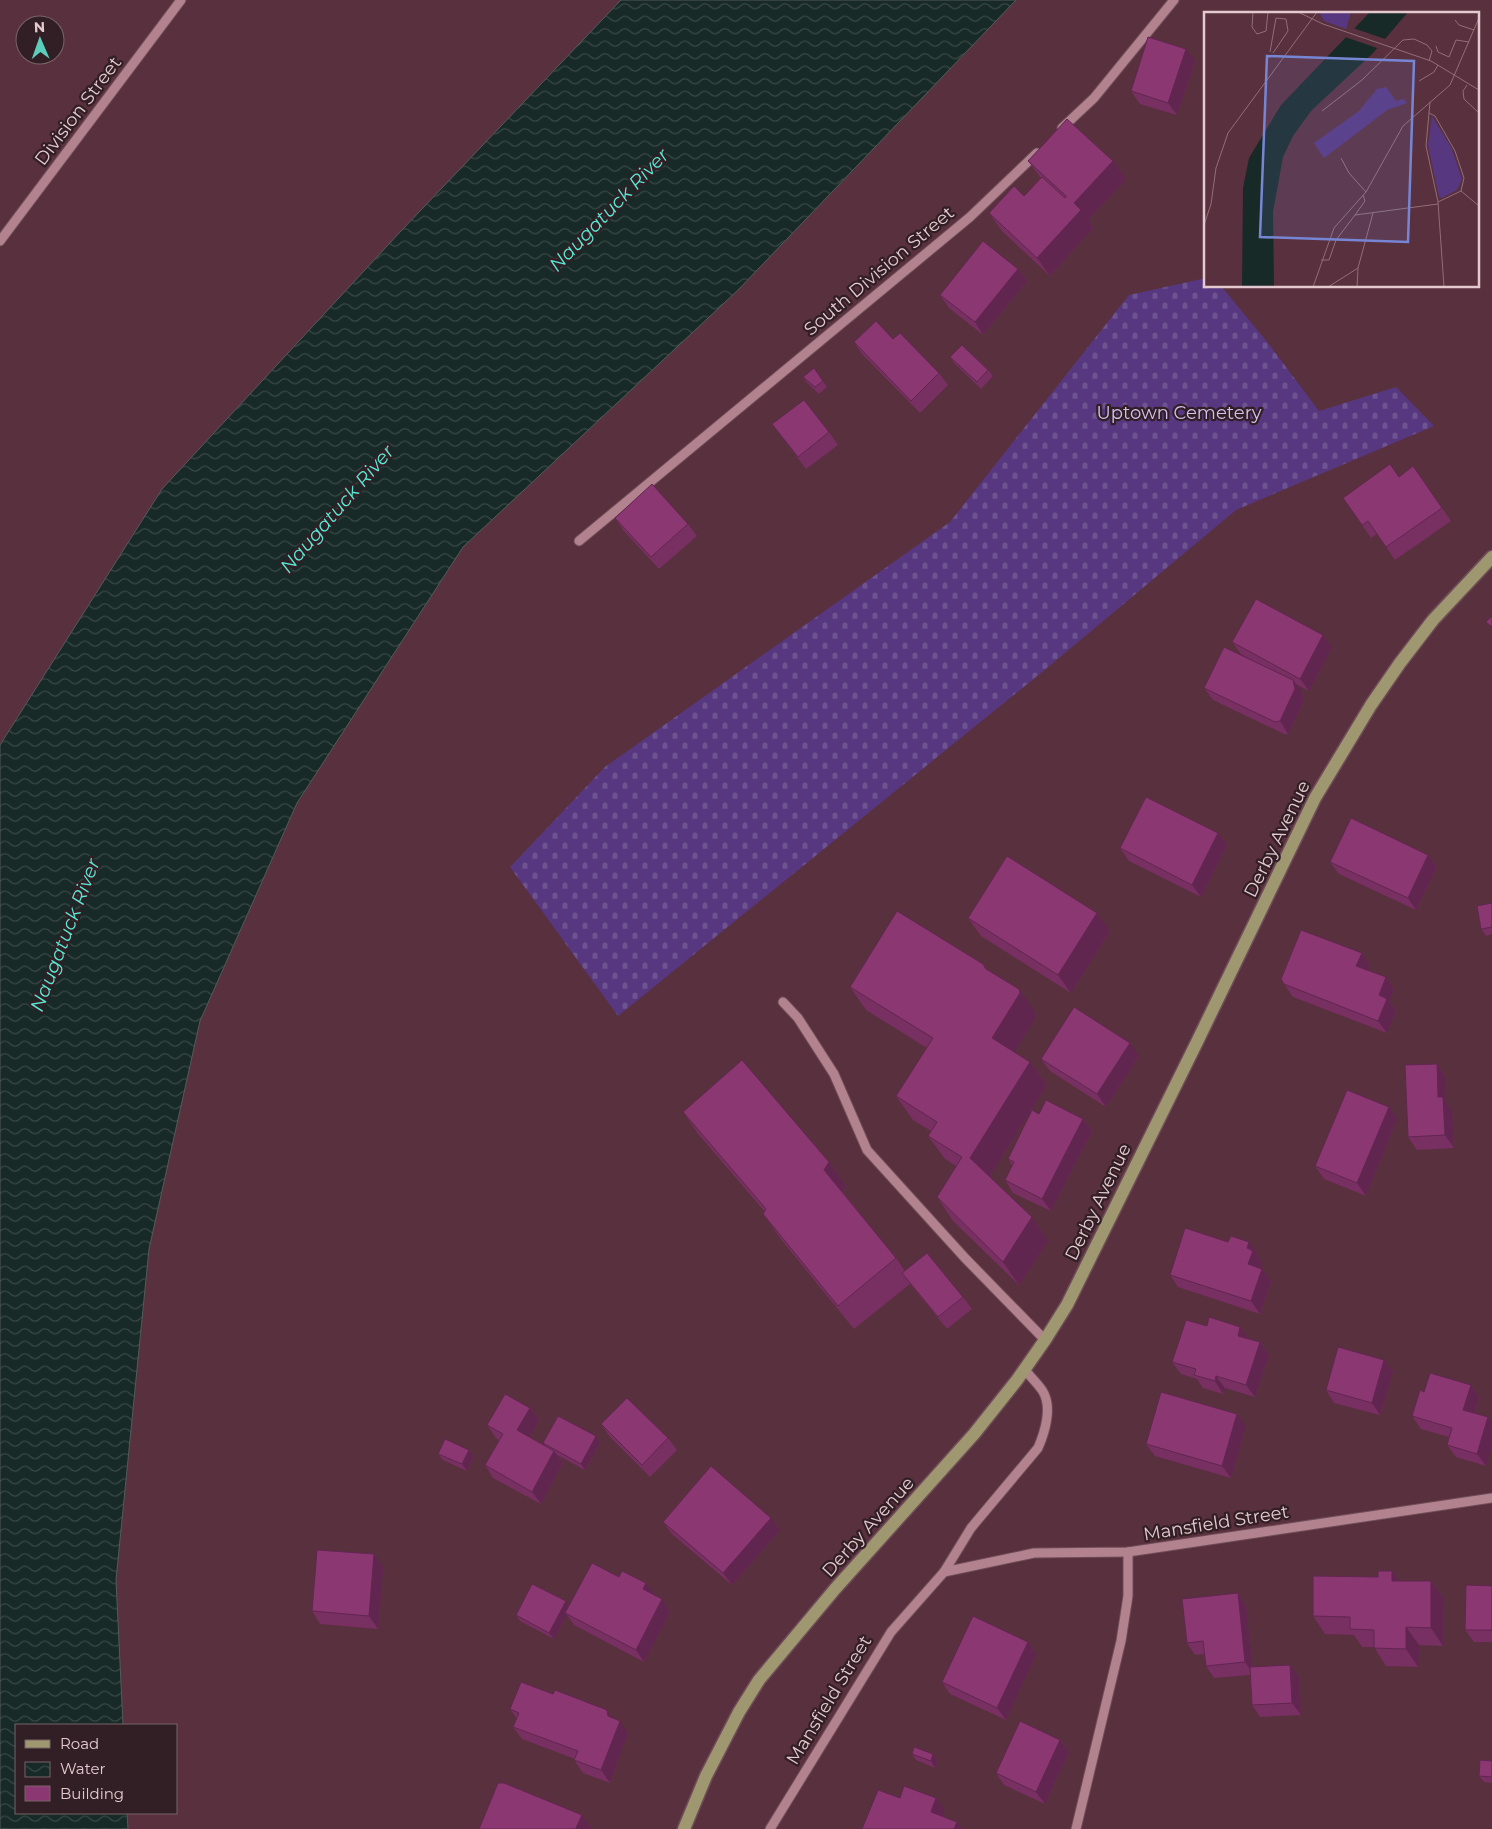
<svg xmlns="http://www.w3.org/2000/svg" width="1492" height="1829" font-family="Montserrat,sans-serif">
	<defs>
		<pattern id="cemetery-stones" width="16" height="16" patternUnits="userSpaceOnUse" patternTransform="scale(1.25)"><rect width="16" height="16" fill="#563780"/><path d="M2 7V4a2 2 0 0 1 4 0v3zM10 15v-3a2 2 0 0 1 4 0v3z" fill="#6e5391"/></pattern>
		<pattern id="water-waves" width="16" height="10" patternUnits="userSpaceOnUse" patternTransform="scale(1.25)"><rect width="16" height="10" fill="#172a27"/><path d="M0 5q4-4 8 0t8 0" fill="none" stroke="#394845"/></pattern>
	</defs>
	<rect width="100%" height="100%" fill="#59303d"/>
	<polygon fill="url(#cemetery-stones)" points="1206,278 1206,286 1221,286 1268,343 1319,411 1396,387 1434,426 1236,510 1047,668 618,1016 510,867 605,767 950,522 1129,295"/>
	<polygon fill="url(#water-waves)" stroke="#545a5a" points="621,0 1016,0 738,290 463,547 297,803 200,1021 149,1249 116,1580 123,1725 16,1725 16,1813 127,1813 128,1829 0,1829 0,745 162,489 401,231"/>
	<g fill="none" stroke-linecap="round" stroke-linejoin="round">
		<g stroke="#6f4d58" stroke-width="11">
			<g id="minor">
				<polyline points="1062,128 1094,98 1174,0"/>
				<polyline points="0,241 181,0"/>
				<polyline points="579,541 970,217 1037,153"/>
				<polyline points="783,1002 798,1018 834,1074 867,1150 965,1258 1045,1340"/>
				<path d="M944,1572L971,1528L1038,1448C1045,1432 1053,1406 1042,1390C1037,1383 1030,1376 1024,1369"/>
				<polyline points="770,1829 891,1632 944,1572 1034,1553 1128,1552 1492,1498"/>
				<polyline points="1076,1829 1121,1641 1128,1596 1128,1552"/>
			</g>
		</g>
		<g stroke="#6f4d58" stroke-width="15">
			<polyline id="major" points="684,1829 706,1776 739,1712 759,1680 835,1589 974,1434 1017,1380 1045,1340 1067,1305 1197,1042 1315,798 1371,705 1400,663 1433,620 1492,557"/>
		</g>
		<use href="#minor" stroke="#b2828f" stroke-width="9"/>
		<use href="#major" stroke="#9e9770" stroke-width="12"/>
	</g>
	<g fill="#782f62">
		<polygon points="1195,61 1177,115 1140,104 1131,91"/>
		<polygon points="1028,161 1113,161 1126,179 1088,220 1093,228 1050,276 1002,231 989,213 1024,196 1041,178"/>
		<polygon points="1018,269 1027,281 983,335 949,308 940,295"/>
		<polygon points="893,339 939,373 948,385 920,413 862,354 854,342"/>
		<polygon points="950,357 988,370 993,376 981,389 955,364"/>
		<polygon points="814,368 827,387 819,394 807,383 803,377"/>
		<polygon points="772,424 829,432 838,445 806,469"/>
		<polygon points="1413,466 1451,521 1395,560 1377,534 1371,538 1343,498 1399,477"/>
		<polygon points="615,518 688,524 697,536 659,569 623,530"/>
		<polygon points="1232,642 1332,647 1309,691 1296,684 1302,692 1304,701 1288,734 1284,734 1213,700 1204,688 1253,661 1241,654"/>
		<polygon points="1218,833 1227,845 1201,897 1129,861 1120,848"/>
		<polygon points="1428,855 1437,867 1416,910 1339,874 1330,862"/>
		<polygon points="1492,903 1492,934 1486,936 1481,929"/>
		<polygon points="968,918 1110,931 1071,993 981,936"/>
		<polygon points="1362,953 1370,966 1368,970 1386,977 1394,989 1389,1002 1396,1011 1387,1033 1293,997 1284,984"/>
		<polygon points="987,970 1035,1012 1036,1017 1014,1052 1030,1062 1047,1085 989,1177 1048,1241 1019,1285 953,1221 937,1197 956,1166 945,1159 928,1136 931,1131 913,1120 896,1096 927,1048 866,1010 850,987"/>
		<polygon points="1139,1056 1106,1107 1050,1071 1041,1059"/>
		<polygon points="1437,1064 1445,1076 1446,1102 1452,1110 1454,1148 1417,1150 1408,1137"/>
		<polygon points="683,1112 829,1162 846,1186 842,1191 896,1258 905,1271 963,1297 972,1309 947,1329 910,1284 854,1329 780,1238 763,1214 765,1212 699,1135"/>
		<polygon points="1039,1114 1083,1119 1092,1131 1051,1211 1013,1193 1005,1180 1012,1165 1008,1159"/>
		<polygon points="1397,1119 1366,1196 1324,1179 1315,1166"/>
		<polygon points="1249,1242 1258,1254 1257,1256 1262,1263 1260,1268 1262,1269 1271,1281 1260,1314 1178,1287 1170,1275"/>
		<polygon points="1207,1326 1240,1327 1249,1339 1260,1342 1269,1355 1255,1397 1225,1388 1223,1394 1203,1388 1197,1379 1181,1374 1172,1362"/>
		<polygon points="1384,1360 1393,1372 1380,1415 1334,1403 1326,1390"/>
		<polygon points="1471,1385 1479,1398 1475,1413 1486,1466 1456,1457 1447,1445 1449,1437 1421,1429 1412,1416 1424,1392"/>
		<polygon points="530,1408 539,1420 529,1437 545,1446 543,1443 596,1436 600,1443 585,1470 557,1455 563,1463 541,1504 493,1478 485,1465 499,1440 496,1438 487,1425"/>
		<polygon points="601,1424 668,1438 677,1450 650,1477 610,1437"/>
		<polygon points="1246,1426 1231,1478 1155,1456 1146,1444"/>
		<polygon points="438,1454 474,1456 467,1471 443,1460"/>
		<polygon points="771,1518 780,1530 732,1585 672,1534 663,1522"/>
		<polygon points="383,1567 378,1629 320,1624 312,1611"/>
		<polygon points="1392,1571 1399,1581 1431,1581 1444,1599 1443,1646 1419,1645 1418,1667 1386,1666 1374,1647 1362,1647 1354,1635 1325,1634 1313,1616 1378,1577"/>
		<polygon points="1492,1586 1492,1642 1474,1642 1465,1630"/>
		<polygon points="1238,1593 1246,1606 1252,1667 1299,1677 1301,1715 1260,1717 1252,1705 1250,1675 1214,1678 1206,1666 1204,1654 1195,1655 1187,1643"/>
		<polygon points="655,1596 662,1599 670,1612 644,1662 574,1625 567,1615 554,1639 520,1621 516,1615 569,1606"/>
		<polygon points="1028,1642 1036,1654 1006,1720 950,1694 942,1682"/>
		<polygon points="510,1709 613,1718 628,1733 610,1783 583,1773 574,1760 575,1759 522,1739 513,1727 517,1719"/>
		<polygon points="1060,1740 1069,1752 1045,1804 1004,1785 996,1773"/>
		<polygon points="912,1754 933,1754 938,1761 935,1768 916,1760"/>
		<polygon points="1492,1761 1492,1783 1484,1782 1479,1776"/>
	</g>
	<g fill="#612650">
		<polygon points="1186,49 1195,61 1177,115 1168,103"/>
		<polygon points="1113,161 1126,179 1088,220 1093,228 1050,276 1037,258 1074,203"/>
		<polygon points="1018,269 1027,281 983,335 975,322"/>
		<polygon points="1323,635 1332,647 1309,691 1300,679"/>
		<polygon points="1293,680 1302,692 1304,701 1288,734 1280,721"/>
		<polygon points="1218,833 1227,845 1201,897 1192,885"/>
		<polygon points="1428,855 1437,867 1416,910 1408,898"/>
		<polygon points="1097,913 1110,931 1071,993 1058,975"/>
		<polygon points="1362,953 1370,966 1365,978 1356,966"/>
		<polygon points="1386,977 1394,989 1389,1002 1396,1011 1387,1033 1378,1021 1379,995"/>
		<polygon points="1019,989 1035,1012 1036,1017 1008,1062 992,1038"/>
		<polygon points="1130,1043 1139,1056 1106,1107 1097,1094"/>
		<polygon points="1030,1062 1047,1085 986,1182 970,1158"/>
		<polygon points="1437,1064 1445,1076 1446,1102 1452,1110 1454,1148 1445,1135 1438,1097"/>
		<polygon points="1389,1107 1397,1119 1366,1196 1357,1183"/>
		<polygon points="1083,1119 1092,1131 1051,1211 1042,1199"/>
		<polygon points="829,1162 846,1186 840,1193 824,1170"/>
		<polygon points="1032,1217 1048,1241 1019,1285 1003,1262"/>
		<polygon points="1249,1242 1258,1254 1257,1256 1262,1263 1257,1277 1248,1264 1247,1248"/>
		<polygon points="1262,1269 1271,1281 1260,1314 1251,1301"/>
		<polygon points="1240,1327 1249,1339 1238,1336"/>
		<polygon points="1260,1342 1269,1355 1255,1397 1246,1385"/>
		<polygon points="1384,1360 1393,1372 1380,1415 1372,1403"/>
		<polygon points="1216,1376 1225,1388 1223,1394 1215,1381"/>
		<polygon points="1471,1385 1479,1398 1472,1422 1463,1410"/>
		<polygon points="530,1408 539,1420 526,1443 517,1430"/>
		<polygon points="1237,1414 1246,1426 1231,1478 1222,1466"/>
		<polygon points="1488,1417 1492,1422 1492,1446 1486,1466 1477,1454"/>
		<polygon points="596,1436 600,1443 585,1470 581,1464"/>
		<polygon points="469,1450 474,1456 467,1471 462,1464"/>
		<polygon points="554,1451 563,1463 541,1504 532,1492"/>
		<polygon points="771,1518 780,1530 732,1585 723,1573"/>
		<polygon points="374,1554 383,1567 378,1629 369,1616"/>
		<polygon points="1392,1571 1405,1589 1392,1581"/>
		<polygon points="1431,1581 1444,1599 1443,1646 1431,1628"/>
		<polygon points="646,1583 655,1596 643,1589"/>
		<polygon points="1238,1593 1246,1606 1253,1674 1245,1662"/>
		<polygon points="662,1599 670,1612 644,1662 636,1650"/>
		<polygon points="566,1601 570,1608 565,1613 567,1615 554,1639 549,1633"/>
		<polygon points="1406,1627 1419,1645 1418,1667 1406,1649"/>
		<polygon points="1028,1642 1036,1654 1006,1720 997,1708"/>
		<polygon points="1290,1665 1299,1677 1301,1715 1292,1703"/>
		<polygon points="607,1710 615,1722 608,1716"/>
		<polygon points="620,1721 628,1733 610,1783 601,1770"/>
		<polygon points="1060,1740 1069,1752 1045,1804 1036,1792"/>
		<polygon points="933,1754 938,1761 935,1768 931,1761"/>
		<polygon points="936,1798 945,1810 940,1824 931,1812"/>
		<polygon points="582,1815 592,1829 577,1829 576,1828"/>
		<polygon points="957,1822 962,1829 954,1829"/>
	</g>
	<g fill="#8b3772" stroke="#612650">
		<polygon points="1148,37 1186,49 1168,103 1131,91"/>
		<polygon points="1067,119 1113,161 1074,203 1081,210 1037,258 989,213 1014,186 1024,196 1042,177 1065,198 1066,196 1028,161"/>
		<polygon points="983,241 1018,269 975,322 940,295"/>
		<polygon points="876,321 893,339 900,333 939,373 911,401 854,342"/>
		<polygon points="962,345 988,370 977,382 950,357"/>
		<polygon points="814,368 823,381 815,387 803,377"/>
		<polygon points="804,400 829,432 798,457 772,424"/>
		<polygon points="1390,464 1399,477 1413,466 1442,508 1386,547 1368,521 1362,525 1343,498"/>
		<polygon points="652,484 688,524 651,557 615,518"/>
		<polygon points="1256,599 1323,635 1300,679 1232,642"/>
		<polygon points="1492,616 1492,627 1486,622"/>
		<polygon points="1224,647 1293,680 1295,689 1280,721 1275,722 1204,688"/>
		<polygon points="1146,797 1218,833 1192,885 1120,848"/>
		<polygon points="1351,818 1428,855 1408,898 1330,862"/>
		<polygon points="1007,856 1097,913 1058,975 968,918"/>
		<polygon points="1492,903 1492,927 1481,929 1477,906"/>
		<polygon points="897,911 983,964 986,969 1019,989 1020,993 992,1038 1030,1062 970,1158 1032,1217 1003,1262 937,1197 962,1157 928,1136 937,1122 896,1096 933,1038 850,987"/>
		<polygon points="1301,930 1362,953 1356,966 1386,977 1379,995 1387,999 1378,1021 1284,984 1281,979"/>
		<polygon points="1074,1007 1130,1043 1097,1094 1041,1059"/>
		<polygon points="742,1060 829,1162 824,1170 896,1258 838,1306 763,1214 766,1209 683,1112"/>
		<polygon points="1437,1064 1438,1097 1443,1097 1445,1135 1408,1137 1405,1065"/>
		<polygon points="1347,1090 1389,1107 1357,1183 1315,1166"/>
		<polygon points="1046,1100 1083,1119 1042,1199 1005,1180 1014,1162 1008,1159 1032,1110 1039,1114"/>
		<polygon points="1185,1228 1228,1242 1231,1236 1249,1242 1247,1248 1253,1251 1248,1264 1262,1269 1251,1301 1170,1275"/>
		<polygon points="927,1253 963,1297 938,1317 902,1273"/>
		<polygon points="1209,1317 1240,1327 1238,1336 1260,1342 1246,1385 1216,1376 1215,1381 1194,1375 1196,1369 1172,1362 1186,1320 1207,1326"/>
		<polygon points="1338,1347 1384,1360 1372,1403 1326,1390"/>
		<polygon points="1430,1373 1471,1385 1463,1410 1488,1417 1477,1454 1447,1445 1452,1428 1412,1416 1420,1390 1424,1392"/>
		<polygon points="1161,1392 1237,1414 1222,1466 1146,1444"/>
		<polygon points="505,1394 530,1408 517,1430 554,1451 532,1492 485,1465 503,1434 487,1425"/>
		<polygon points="627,1398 668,1438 642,1465 601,1424"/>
		<polygon points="558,1416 596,1436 581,1464 543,1443"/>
		<polygon points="445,1439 469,1450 462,1464 438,1454"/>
		<polygon points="711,1466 771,1518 723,1573 663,1522"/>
		<polygon points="317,1550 374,1554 369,1616 312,1611"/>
		<polygon points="592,1563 619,1577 622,1571 646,1583 643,1589 662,1599 636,1650 565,1613"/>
		<polygon points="1378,1571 1392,1571 1392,1581 1431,1581 1431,1628 1406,1627 1406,1649 1374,1648 1374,1630 1350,1629 1350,1617 1313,1616 1313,1576 1378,1577"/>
		<polygon points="532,1584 566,1601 549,1633 516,1615"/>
		<polygon points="1466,1585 1492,1586 1492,1630 1465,1630"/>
		<polygon points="1238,1593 1245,1662 1206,1666 1203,1641 1187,1643 1182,1599"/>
		<polygon points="973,1616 1028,1642 997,1708 942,1682"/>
		<polygon points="1290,1665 1292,1703 1252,1705 1250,1667"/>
		<polygon points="521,1682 553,1694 555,1690 607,1710 608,1716 620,1721 601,1770 574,1760 578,1751 513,1727 519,1713 510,1709"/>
		<polygon points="1020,1721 1060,1740 1036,1792 996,1773"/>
		<polygon points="914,1747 933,1754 931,1761 912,1754"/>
		<polygon points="1480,1760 1492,1761 1492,1777 1479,1776"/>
		<polygon points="498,1783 504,1783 582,1815 576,1828 578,1829 479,1829"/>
		<polygon points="904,1786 936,1798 931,1812 957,1822 954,1829 862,1829 878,1790 900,1798"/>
	</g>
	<g text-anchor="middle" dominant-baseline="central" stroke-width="4.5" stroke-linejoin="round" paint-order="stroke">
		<g font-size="18" fill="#e4cad0" stroke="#321f25">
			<text transform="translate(78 111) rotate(-53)">Division Street</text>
			<text transform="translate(879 271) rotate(-40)">South Division Street</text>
			<text transform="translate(1277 839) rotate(-64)">Derby Avenue</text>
			<text transform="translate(1098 1202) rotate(-64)">Derby Avenue</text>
			<text transform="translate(1216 1523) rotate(-9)">Mansfield Street</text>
			<text transform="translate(868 1527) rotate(-48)">Derby Avenue</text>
			<text transform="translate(829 1700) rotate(-59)">Mansfield Street</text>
		</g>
		<g font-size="18" fill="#d2c1ef" stroke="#321f25">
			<text x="1179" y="413">Uptown Cemetery</text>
		</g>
		<g font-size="19" font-style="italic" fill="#55ecd5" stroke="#321f25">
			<text transform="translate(609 210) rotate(-46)">Naugatuck River</text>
			<text transform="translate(337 509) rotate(-49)">Naugatuck River</text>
			<text transform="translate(65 935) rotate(-69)">Naugatuck River</text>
		</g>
	</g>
	<g transform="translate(1204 12)">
		<rect width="275" height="275" fill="#59303d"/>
		<path d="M182,75L192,89L200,87L203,91L183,98L120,146L110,131L155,99L173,77Z" fill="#563780"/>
		<path d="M115,0H147L142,17L120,9ZM228,104L247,135L258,167L253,178L238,186L235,185L224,133Z" fill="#563780"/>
		<path d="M166,0H204L169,41L107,99L89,124L79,145L69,200L70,275H38L39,176L45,146L77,93Z" fill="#172a27"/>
		<path d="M149,16L184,28L176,37L141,25Z" fill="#59303d"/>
		<path fill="none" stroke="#916e78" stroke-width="1" d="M49,0L48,15L53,22L62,19L64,0M94,0L119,12L227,49L275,78M251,8L255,13L270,18M232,34L234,40L245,45L252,28L265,30M66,40L72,6L82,7L84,19L69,41M215,69L230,60L234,53M263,73L259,79L260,87L275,101M226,90L222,134L234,190L240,275M118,99L158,68L199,28L210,27L223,33L228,39L225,49M225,101L231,104L251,139L260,166L257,179M137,146L145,161L162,180M234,190L257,179L275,194M151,203L161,189L159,183M0,213L7,192L12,156L24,121L113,0M117,248H125L132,228L151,203L234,192M154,256L169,201M109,275L130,216L162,180L199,114L246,73L275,6M124,275L154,256L153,275"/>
		<path fill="#7786d4" fill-opacity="0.15" stroke="#7786d4" stroke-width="2.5" d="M63,44L210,49L204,230L56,225Z"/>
		<rect width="275" height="275" fill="none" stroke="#e4cad0" stroke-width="2.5"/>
	</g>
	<rect x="15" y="1724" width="162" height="90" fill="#321f25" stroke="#796369"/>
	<rect x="25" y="1740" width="25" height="8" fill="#9e9770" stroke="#796369"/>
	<text x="60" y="1749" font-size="15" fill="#e4cad0">Road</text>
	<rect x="25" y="1762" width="25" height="15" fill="url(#water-waves)" stroke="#796369"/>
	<text x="60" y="1774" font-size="15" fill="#e4cad0">Water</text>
	<rect x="25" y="1786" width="25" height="15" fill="#8b3772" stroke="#796369"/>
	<text x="60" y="1799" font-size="15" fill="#e4cad0">Building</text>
	<g transform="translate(40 40) rotate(358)"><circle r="24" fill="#321f25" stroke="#796369"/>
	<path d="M0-4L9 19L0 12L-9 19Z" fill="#5bcebb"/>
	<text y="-8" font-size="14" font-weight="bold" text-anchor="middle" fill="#e4cad0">N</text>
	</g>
</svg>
